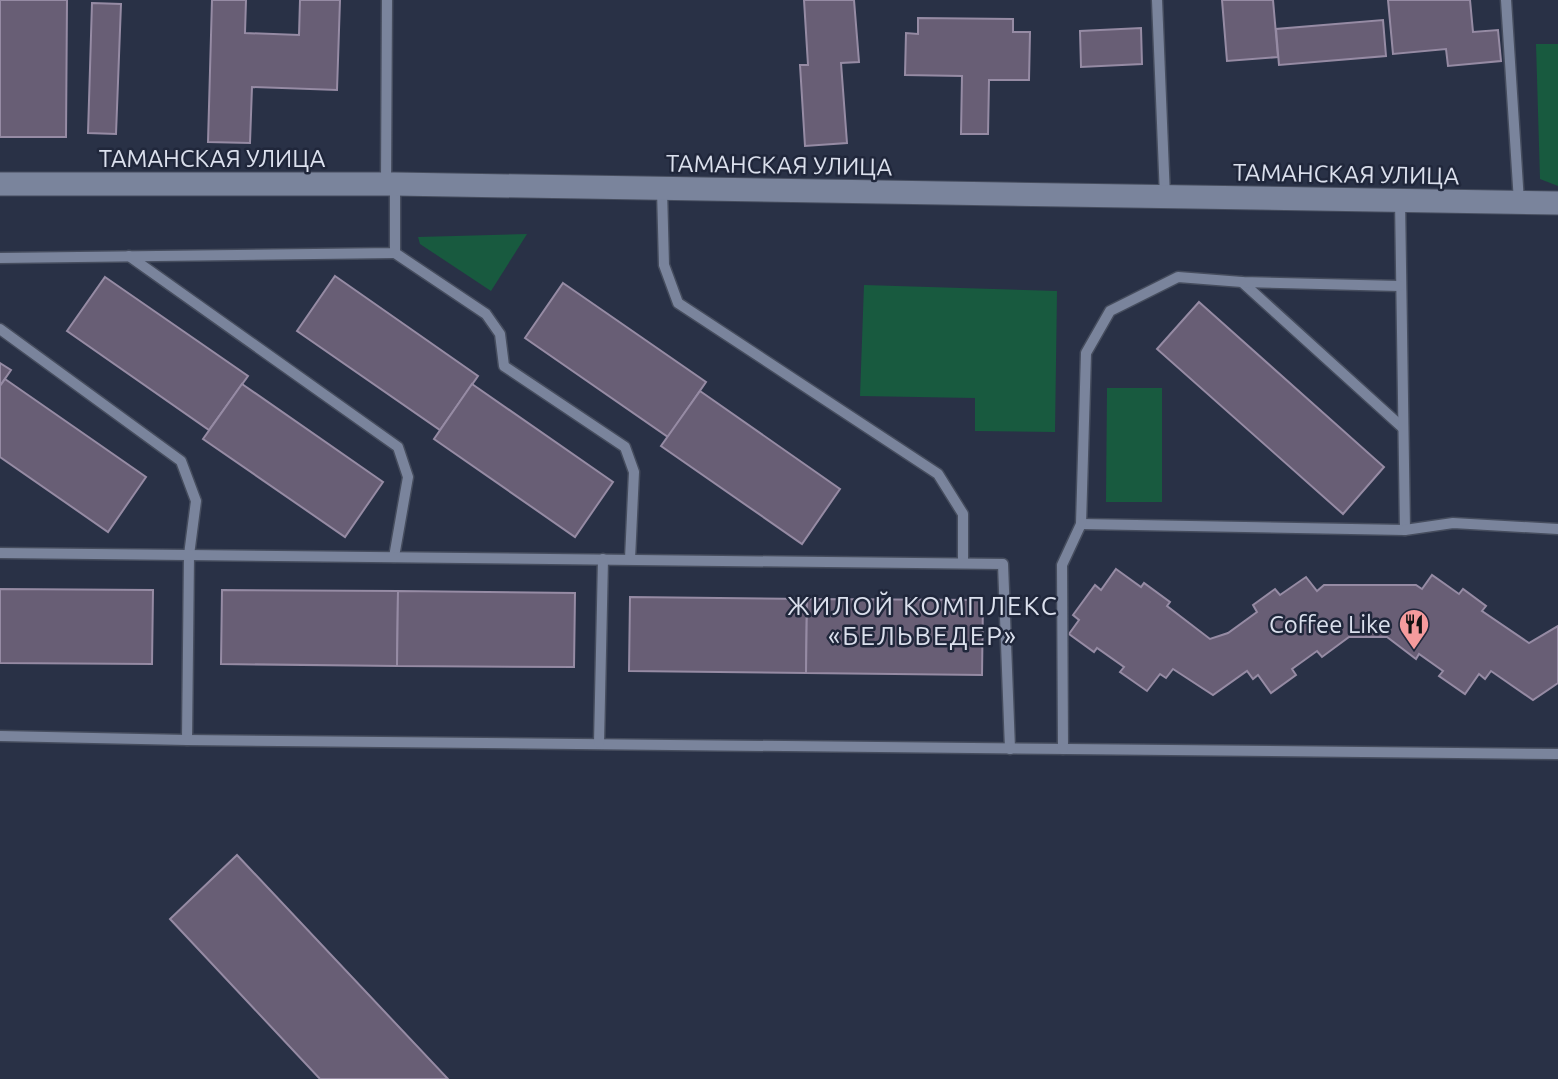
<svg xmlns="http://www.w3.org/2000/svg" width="1558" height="1079" font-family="Ubuntu,sans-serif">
	<rect width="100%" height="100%" fill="#293146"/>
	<g fill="#185a3f">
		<polygon points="1536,44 1558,44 1558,186 1540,179"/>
		<polygon points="527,234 491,291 420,244 418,237"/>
		<polygon points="864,285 1057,291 1055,432 975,431 975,398 860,396"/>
		<polygon points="1107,388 1162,388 1162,502 1106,502"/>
	</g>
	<g fill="#685e75" stroke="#968ba4" stroke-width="2">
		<polygon points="0,0 67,0 66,137 0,137"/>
		<polygon points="212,0 246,0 245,33 299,35 300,0 340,0 337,90 252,87 250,143 208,142"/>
		<polygon points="804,0 854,0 859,62 841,63 847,143 805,146 800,65 808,65"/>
		<polygon points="1222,0 1273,0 1278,57 1227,61"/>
		<polygon points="1388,0 1470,0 1473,32 1498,30 1501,61 1448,66 1446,49 1393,54"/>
		<polygon points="92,3 121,4 116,134 88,133"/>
		<polygon points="918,18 1013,19 1013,32 1030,32 1029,80 989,80 988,134 961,134 962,76 905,75 906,33 918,34"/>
		<polygon points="1383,20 1386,56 1279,65 1276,29"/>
		<polygon points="1141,28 1142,64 1081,67 1080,31"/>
		<polygon points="335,276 478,376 440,430 297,331"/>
		<polygon points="105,277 248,376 209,430 67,331"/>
		<polygon points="563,283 706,382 668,437 525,338"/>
		<polygon points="1199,302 1384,467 1343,514 1157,349"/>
		<polygon points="0,363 11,370 0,386"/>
		<polygon points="5,379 146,477 108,532 0,457 0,386"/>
		<polygon points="242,384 383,482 345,537 203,439"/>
		<polygon points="472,384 613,482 575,537 434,439"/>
		<polygon points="700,391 840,489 802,544 661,446"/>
		<polygon points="1116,569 1141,587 1144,583 1170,602 1167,606 1210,639 1228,633 1257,612 1253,605 1275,589 1280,595 1306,577 1317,591 1324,585 1416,585 1422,589 1432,575 1459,594 1463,589 1486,606 1482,611 1529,643 1558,626 1558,683 1533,700 1491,671 1485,679 1479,674 1465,694 1439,676 1443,671 1419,654 1416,659 1387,637 1349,637 1322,657 1317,651 1292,669 1296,675 1271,693 1258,675 1253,679 1247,671 1213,695 1173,669 1166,678 1160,674 1147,691 1120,672 1124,667 1097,648 1094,652 1069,634 1079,620 1073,615 1095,585 1101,590"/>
		<polygon points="0,589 153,590 152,664 0,663"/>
		<polygon points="222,590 398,591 397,666 221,664"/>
		<polygon points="398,591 575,593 574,667 397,666"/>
		<polygon points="630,597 807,599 806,673 629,671"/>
		<polygon points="807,599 983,600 982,675 806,673"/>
		<polygon points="237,855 448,1079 320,1079 170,919"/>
	</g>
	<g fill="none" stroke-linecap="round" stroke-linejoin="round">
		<g stroke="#464d5e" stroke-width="13">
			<g id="service">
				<polyline points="1157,0 1165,197"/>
				<polyline points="1506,0 1519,202"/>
				<polyline points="386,184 387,0"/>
				<polyline points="662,190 664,265 678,303 938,474 963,514 963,563"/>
				<polyline points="395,253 486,314 500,334 504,366 625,447 634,472 630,559"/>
				<polyline points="129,256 398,447 408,477 394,557"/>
				<polyline points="0,258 395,253 395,184"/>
				<polyline points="1242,282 1403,428"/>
				<polyline points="0,329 181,461 196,501 189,555 187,740"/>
				<polyline points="1081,524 1405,530 1400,200"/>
				<polyline points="1405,530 1453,523 1558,529"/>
				<polyline points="0,553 1003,564 1010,749"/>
				<polyline points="0,736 187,740 1558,754"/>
				<polyline points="599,743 603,559"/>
				<polyline points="1063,749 1062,565 1081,524 1086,353 1110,311 1178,277 1242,282 1400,286"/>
			</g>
		</g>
		<g stroke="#464d5e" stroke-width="25">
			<polyline id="minor" points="0,184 395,184 1558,203"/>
		</g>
		<use href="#service" stroke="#7a849c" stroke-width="10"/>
		<use href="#minor" stroke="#7a849c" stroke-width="23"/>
	</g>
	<defs>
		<g id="restaurant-pin" transform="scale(1.575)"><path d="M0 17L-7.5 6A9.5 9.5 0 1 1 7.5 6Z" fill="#f59b9d" stroke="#20273b"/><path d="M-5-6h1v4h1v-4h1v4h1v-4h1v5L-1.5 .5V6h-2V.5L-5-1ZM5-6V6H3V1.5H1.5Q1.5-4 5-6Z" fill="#111"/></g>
	</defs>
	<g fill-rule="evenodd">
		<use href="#restaurant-pin" x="1414" y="624"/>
	</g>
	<g text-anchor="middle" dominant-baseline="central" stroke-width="5" stroke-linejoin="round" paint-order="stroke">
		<g font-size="24" fill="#dbe0ed" stroke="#20273b">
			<text x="212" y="158">ТАМАНСКАЯ УЛИЦА</text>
			<text transform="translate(779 165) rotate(1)">ТАМАНСКАЯ УЛИЦА</text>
			<text transform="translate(1346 174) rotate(1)">ТАМАНСКАЯ УЛИЦА</text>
		</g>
		<g font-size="24" fill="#dbe0ed" stroke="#20273b" text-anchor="end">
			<text x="1391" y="624">Coffee Like</text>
		</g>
		<g font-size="26" letter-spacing="2" fill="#dbe0ed" stroke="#20273b">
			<text x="923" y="605">ЖИЛОЙ КОМПЛЕКС<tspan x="923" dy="30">«БЕЛЬВЕДЕР»</tspan></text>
		</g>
	</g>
</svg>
